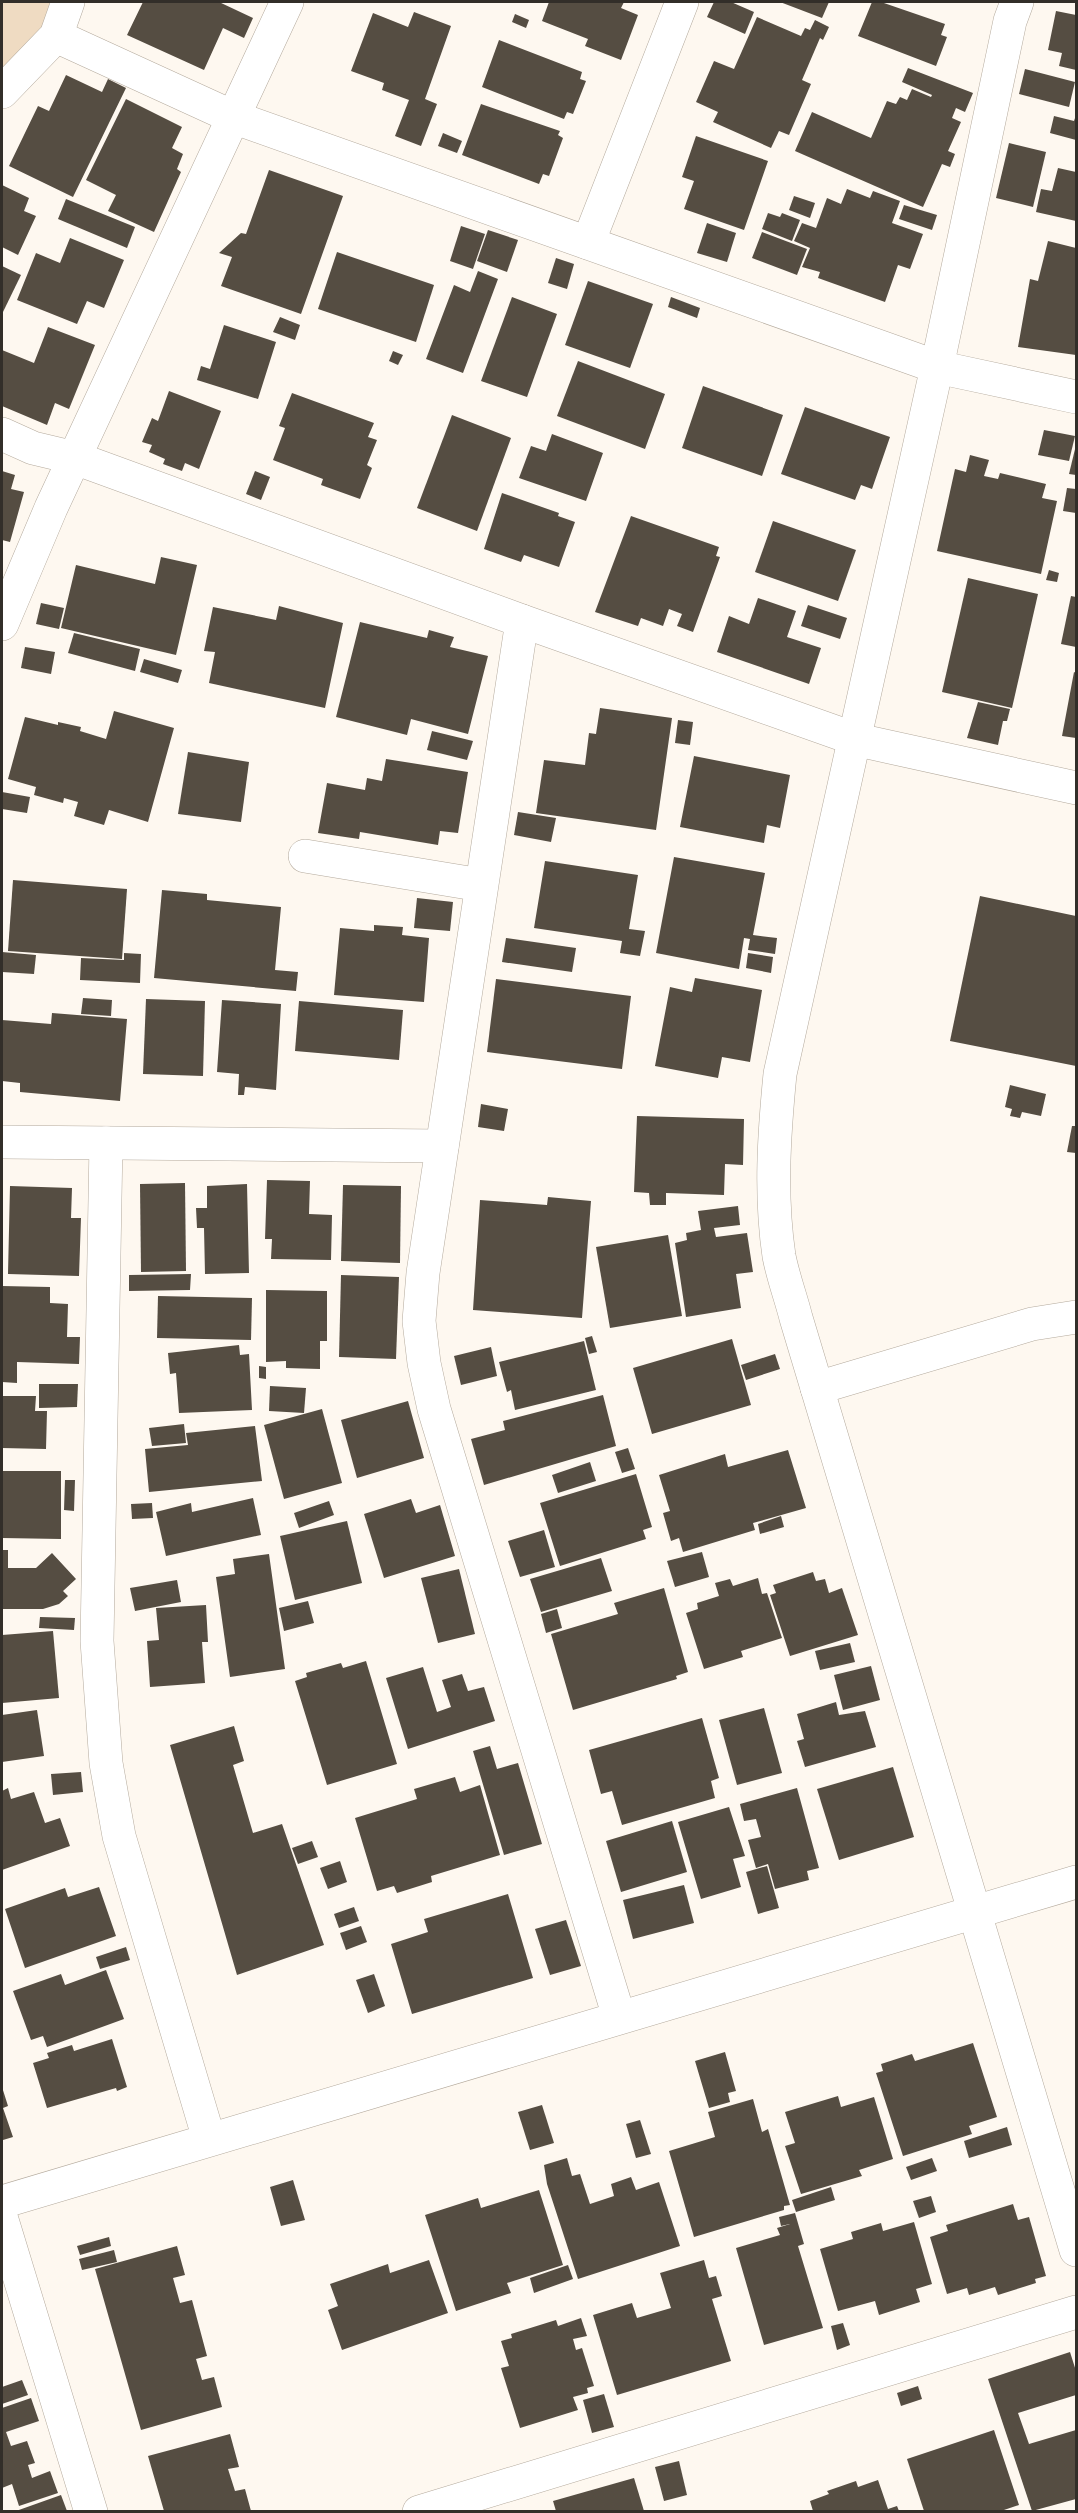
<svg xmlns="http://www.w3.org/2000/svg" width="1078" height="2513" font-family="Rubik,sans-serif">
	<rect width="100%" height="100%" fill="#fef8f0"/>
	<polygon fill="#efdbc2" points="2,2 68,2 2,92"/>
	<g fill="#554d42">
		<polygon points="143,2 219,2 253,18 244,38 223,28 204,70 127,35"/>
		<polygon points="549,2 624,2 621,8 638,15 621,60 585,46 588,39 542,21"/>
		<polygon points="714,2 731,2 754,12 745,34 707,17"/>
		<polygon points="780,2 829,2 822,18"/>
		<polygon points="872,2 881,2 945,24 941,35 947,37 936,66 858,36"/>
		<polygon points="1056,11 1076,15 1076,70 1059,66 1062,53 1048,50"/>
		<polygon points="414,12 451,26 425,99 437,104 421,146 395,136 409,100 382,90 384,83 351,71 373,13 408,27"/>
		<polygon points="515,14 529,20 526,28 512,22"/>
		<polygon points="757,17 801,36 805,28 810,30 815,20 829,27 823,40 820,38 802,80 811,84 789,135 779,131 771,148 713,122 718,112 696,102 714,61 734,69"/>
		<polygon points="499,40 582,72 580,79 586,81 573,114 567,112 564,119 482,87"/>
		<polygon points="908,68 973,93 965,112 956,108 952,118 961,122 948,151 955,154 950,167 942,164 923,207 795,151 812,112 871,138 887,101 896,104 900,97 907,100 912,89 931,97 932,95 902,82"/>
		<polygon points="1025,69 1075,82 1069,107 1019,94"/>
		<polygon points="66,75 102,92 108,79 126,88 73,197 9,166 38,106 49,111"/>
		<polygon points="126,99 182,127 172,148 183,154 177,169 181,172 154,232 108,211 116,195 86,180"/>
		<polygon points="481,104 560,131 558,135 563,138 549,176 543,174 539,184 462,155"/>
		<polygon points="1076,115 1076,140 1050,133 1054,116 1074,121"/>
		<polygon points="443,133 462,141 457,153 438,146"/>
		<polygon points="696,136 768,161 744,230 684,209 694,181 682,177"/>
		<polygon points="1009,143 1046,152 1033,207 996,198"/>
		<polygon points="1058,168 1076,172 1076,221 1036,212 1041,189 1052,191"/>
		<polygon points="269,170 343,196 301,314 221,286 232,257 219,253 241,233 246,234"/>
		<polygon points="2,185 29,198 24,211 36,216 18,255 2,247"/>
		<polygon points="847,189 870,198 873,191 900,201 892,223 923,234 910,269 898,265 885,302 818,278 820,272 802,267 810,248 794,241 802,223 816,228 827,198 841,204"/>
		<polygon points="794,196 815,203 810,218 789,210"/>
		<polygon points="66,199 135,227 127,248 58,219"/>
		<polygon points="904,205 937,215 932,230 899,219"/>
		<polygon points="768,213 780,217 782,213 800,220 792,241 762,229"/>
		<polygon points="707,223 736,233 727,262 697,253"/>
		<polygon points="461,226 485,234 473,269 450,261"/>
		<polygon points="488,230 518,240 507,272 477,261"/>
		<polygon points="762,232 807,249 797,275 752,258"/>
		<polygon points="70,238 124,260 104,308 87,301 77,324 17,300 36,253 60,263"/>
		<polygon points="1048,241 1076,248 1076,355 1018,347 1030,279 1038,281"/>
		<polygon points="337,252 434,285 416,342 318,309"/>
		<polygon points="556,258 574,264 567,289 548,283"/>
		<polygon points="2,266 21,275 2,314"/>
		<polygon points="478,271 498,279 463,373 426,359 454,285 470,292"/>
		<polygon points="588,281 653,304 630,368 565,345"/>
		<polygon points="512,297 557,314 527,397 481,381"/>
		<polygon points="671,297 700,308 697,318 668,307"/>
		<polygon points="280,317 300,325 295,340 273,332"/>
		<polygon points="224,325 276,342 258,399 197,380 201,366 210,369"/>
		<polygon points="48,327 95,345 69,409 55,403 47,425 2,406 2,350 34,363"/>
		<polygon points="393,351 403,355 398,365 389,361"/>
		<polygon points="578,361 665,394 645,449 557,416"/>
		<polygon points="703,386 783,415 762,476 682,448"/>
		<polygon points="169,391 221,411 199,469 185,463 182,471 163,464 165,459 149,452 152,445 142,442 152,418 158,421"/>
		<polygon points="292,393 374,423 368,437 377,440 367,465 372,468 360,499 321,485 323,479 273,460 285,428 279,426"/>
		<polygon points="805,407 890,437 872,489 861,485 855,500 781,474"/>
		<polygon points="452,415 511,438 477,531 417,508"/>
		<polygon points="1044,430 1075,436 1069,461 1038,455"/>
		<polygon points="552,434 603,453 586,501 519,478 531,446 546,451"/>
		<polygon points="1076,445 1076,475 1069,474"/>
		<polygon points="970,455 989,460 984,476 998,479 1000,473 1046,484 1042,498 1057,501 1041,574 937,551 955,469 966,472"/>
		<polygon points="2,471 15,475 11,489 24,492 10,542 2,540"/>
		<polygon points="255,471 270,477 261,500 246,494"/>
		<polygon points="1067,488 1076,489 1076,513 1063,511"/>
		<polygon points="502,493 559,513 558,516 575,522 559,567 524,555 521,562 484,549"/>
		<polygon points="631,516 719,547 716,556 720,557 693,632 677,626 682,614 669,609 663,626 641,618 638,626 595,612"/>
		<polygon points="773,521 856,550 838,601 755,572"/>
		<polygon points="161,557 197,565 176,655 61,628 76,565 155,584"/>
		<polygon points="1049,570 1059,573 1057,582 1046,580"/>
		<polygon points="968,578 1038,594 1012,708 942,692"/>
		<polygon points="1071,596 1076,597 1076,647 1061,644"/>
		<polygon points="758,598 796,611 787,637 821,648 809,684 717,652 729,616 749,624"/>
		<polygon points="41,603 64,608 59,629 36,624"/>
		<polygon points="808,605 847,618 840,639 801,626"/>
		<polygon points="279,606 343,623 325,708 209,683 215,652 204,651 213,607 276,620"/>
		<polygon points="360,622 427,638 429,630 454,637 450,647 488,656 468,734 411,719 407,735 336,717"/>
		<polygon points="74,633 140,649 135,671 68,653"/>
		<polygon points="25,647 55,652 51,674 21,668"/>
		<polygon points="144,659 182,670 178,683 140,672"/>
		<polygon points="1074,672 1076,673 1076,738 1062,736"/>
		<polygon points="978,702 1010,709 1007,721 1003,721 998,745 967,738"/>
		<polygon points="600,708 672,718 656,830 536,813 544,760 585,765 589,733 596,734"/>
		<polygon points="114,711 174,728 148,822 109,810 104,825 74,816 78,802 64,798 63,803 34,795 36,787 8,779 25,717 58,725 58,722 81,727 80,731 106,739"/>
		<polygon points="678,720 693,722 690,745 675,743"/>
		<polygon points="432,731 473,741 467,760 427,750"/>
		<polygon points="188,752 249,762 241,822 178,814"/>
		<polygon points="694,756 790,775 780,828 767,825 764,843 680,827"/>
		<polygon points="386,759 468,772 458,833 440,831 438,845 360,832 359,839 318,833 327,783 365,790 367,778 382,781"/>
		<polygon points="2,792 30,797 27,813 2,809"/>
		<polygon points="518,812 556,818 551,842 514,835"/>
		<polygon points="674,857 765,873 753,935 777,938 775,954 748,950 750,939 744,938 739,969 656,953"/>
		<polygon points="545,861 638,875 629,929 645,931 640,956 620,953 622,941 534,928"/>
		<polygon points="13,880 127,889 122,959 8,951"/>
		<polygon points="162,890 207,894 207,900 281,907 275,970 298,972 296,991 154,978"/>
		<polygon points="980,896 1076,916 1076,1066 950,1041"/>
		<polygon points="417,898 453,902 450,931 414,928"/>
		<polygon points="374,925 403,927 402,935 429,938 424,1002 334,995 340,928 374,931"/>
		<polygon points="506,938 576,948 572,972 502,962"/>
		<polygon points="2,952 36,955 34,974 2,972"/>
		<polygon points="124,953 141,954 140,983 80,980 81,958 124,960"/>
		<polygon points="748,953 773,957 771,973 746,968"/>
		<polygon points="695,978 762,990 750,1062 722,1057 718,1078 655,1066 670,987 692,992"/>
		<polygon points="496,979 631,996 622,1069 487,1052"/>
		<polygon points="83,998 112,1000 111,1016 81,1014"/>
		<polygon points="146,999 205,1001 203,1076 143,1074"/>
		<polygon points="222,1000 281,1004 276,1090 245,1087 244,1095 238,1095 239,1074 217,1072"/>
		<polygon points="299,1001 403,1010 399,1060 295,1051"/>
		<polygon points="52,1013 127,1019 120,1101 20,1092 20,1083 2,1081 2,1020 51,1024"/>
		<polygon points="1010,1085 1046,1094 1041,1116 1022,1112 1020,1118 1010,1116 1012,1109 1005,1107"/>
		<polygon points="481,1104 508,1109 504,1131 478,1127"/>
		<polygon points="637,1116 744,1119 743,1165 725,1164 724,1195 666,1193 666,1205 650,1205 649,1193 634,1192"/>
		<polygon points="1072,1126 1076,1126 1076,1153 1067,1152"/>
		<polygon points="267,1180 310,1181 309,1214 332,1215 331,1260 271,1259 272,1239 265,1239"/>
		<polygon points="185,1183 186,1271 141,1272 140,1184"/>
		<polygon points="247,1184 249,1273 205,1274 204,1228 197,1228 196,1208 207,1208 207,1186"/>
		<polygon points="343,1185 401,1186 400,1263 341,1261"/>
		<polygon points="10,1186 72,1188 71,1218 81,1218 79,1276 8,1274"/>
		<polygon points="548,1197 591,1201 582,1318 473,1310 480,1200 547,1205"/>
		<polygon points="738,1206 740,1225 714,1228 716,1237 747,1233 753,1272 736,1274 741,1308 686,1317 675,1243 687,1240 686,1233 701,1230 698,1211"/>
		<polygon points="668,1235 682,1316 610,1328 596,1247"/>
		<polygon points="191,1274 190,1290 129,1291 129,1275"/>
		<polygon points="341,1275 399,1277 396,1359 339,1357"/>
		<polygon points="2,1286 50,1287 50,1303 68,1304 67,1337 80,1337 79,1364 17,1362 17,1383 2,1382"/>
		<polygon points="266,1290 327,1291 327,1341 320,1341 320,1369 286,1368 286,1361 266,1362"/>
		<polygon points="158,1296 252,1298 251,1340 157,1338"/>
		<polygon points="592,1336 597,1352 589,1354 585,1338"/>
		<polygon points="732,1339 751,1405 652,1434 633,1368"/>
		<polygon points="584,1341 596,1390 515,1410 511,1390 507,1392 499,1362"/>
		<polygon points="239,1345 240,1355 249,1354 252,1410 179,1413 176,1373 170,1374 168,1353"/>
		<polygon points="491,1347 497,1376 461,1385 454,1356"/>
		<polygon points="775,1354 780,1369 746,1380 741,1365"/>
		<polygon points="259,1366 266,1367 266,1379 259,1378"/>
		<polygon points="39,1384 78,1384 77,1407 39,1408"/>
		<polygon points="270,1386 306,1388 304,1413 269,1411"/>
		<polygon points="603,1395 616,1446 484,1485 471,1439 505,1430 503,1421"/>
		<polygon points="2,1396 36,1396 35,1411 47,1411 46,1449 2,1448"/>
		<polygon points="408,1401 424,1458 357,1478 341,1420"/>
		<polygon points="322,1409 342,1483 284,1499 264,1425"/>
		<polygon points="184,1424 186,1443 152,1446 149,1428"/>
		<polygon points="255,1426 262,1481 149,1492 145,1449 188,1445 186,1433"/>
		<polygon points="628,1448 635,1469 622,1473 615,1452"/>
		<polygon points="788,1450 806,1508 753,1523 755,1530 683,1552 679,1538 671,1541 663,1513 670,1511 659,1475 725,1454 728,1467"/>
		<polygon points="590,1462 596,1481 558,1493 552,1475"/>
		<polygon points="2,1471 61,1471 61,1539 2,1538"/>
		<polygon points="636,1474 652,1527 643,1530 646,1539 560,1566 540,1503"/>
		<polygon points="65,1480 75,1480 74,1511 64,1510"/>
		<polygon points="253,1498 261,1535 166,1556 156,1512 191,1503 192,1512"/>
		<polygon points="411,1499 416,1513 440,1505 455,1556 384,1578 364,1514"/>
		<polygon points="329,1501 334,1515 299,1528 294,1513"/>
		<polygon points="152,1503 153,1518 132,1519 131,1504"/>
		<polygon points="781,1516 784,1527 760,1534 758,1524"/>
		<polygon points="347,1521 362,1583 295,1600 280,1536"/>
		<polygon points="544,1530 555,1567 520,1577 508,1541"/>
		<polygon points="2,1550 8,1550 8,1568 36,1568 52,1553 76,1579 63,1591 68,1596 59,1604 43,1609 2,1609"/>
		<polygon points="702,1552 709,1577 675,1587 667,1561"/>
		<polygon points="269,1554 285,1669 230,1677 216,1577 235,1574 233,1559"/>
		<polygon points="601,1558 612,1591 541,1612 530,1579"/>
		<polygon points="459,1569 475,1634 438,1643 421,1578"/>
		<polygon points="813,1572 816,1581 825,1579 829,1593 842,1588 858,1635 790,1656 770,1595 776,1593 773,1585"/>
		<polygon points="758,1578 762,1594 767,1593 782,1638 741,1651 743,1657 704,1669 686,1613 698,1609 697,1603 719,1596 715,1583 730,1579 733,1586"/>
		<polygon points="177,1580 181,1602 135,1611 130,1588"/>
		<polygon points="664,1588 688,1672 676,1676 677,1679 573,1710 551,1634 618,1614 614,1603"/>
		<polygon points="308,1601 314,1623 284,1631 279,1608"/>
		<polygon points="206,1605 208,1642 202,1642 205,1683 150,1687 147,1641 159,1640 156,1608"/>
		<polygon points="557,1609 562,1628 546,1633 541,1614"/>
		<polygon points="40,1617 75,1618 74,1630 39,1628"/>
		<polygon points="53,1631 59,1698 2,1703 2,1635"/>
		<polygon points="850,1643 855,1662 820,1670 815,1651"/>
		<polygon points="366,1661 397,1764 327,1785 295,1681 307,1677 306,1673 341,1663 343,1668"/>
		<polygon points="871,1666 880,1700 843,1710 834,1675"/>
		<polygon points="423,1667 437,1712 451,1707 442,1680 462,1674 468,1691 484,1687 495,1721 408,1749 386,1678"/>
		<polygon points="836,1702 839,1715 865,1711 876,1747 805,1767 797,1741 804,1739 797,1714"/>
		<polygon points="764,1708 782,1773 737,1785 719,1720"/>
		<polygon points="37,1710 44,1756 2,1762 2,1715"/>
		<polygon points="702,1718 719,1778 711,1781 715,1798 622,1825 612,1791 601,1794 589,1750"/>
		<polygon points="234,1726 244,1761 233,1765 253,1833 282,1824 324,1945 237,1975 170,1745"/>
		<polygon points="490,1746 497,1769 518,1763 542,1844 504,1855 473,1751"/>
		<polygon points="893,1767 914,1837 839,1860 817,1789"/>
		<polygon points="81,1772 83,1792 53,1795 51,1774"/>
		<polygon points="455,1777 460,1792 480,1785 500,1855 431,1876 432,1882 397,1893 394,1886 377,1891 355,1818 417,1799 414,1789"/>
		<polygon points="8,1788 11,1799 34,1792 45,1823 60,1818 70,1846 2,1870 2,1791"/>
		<polygon points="797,1788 819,1868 807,1871 809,1880 775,1889 768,1864 756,1868 748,1840 761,1837 756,1819 744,1821 740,1804"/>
		<polygon points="729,1807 745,1856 733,1859 741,1887 701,1899 678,1822"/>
		<polygon points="672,1821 687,1872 621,1892 606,1841"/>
		<polygon points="312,1841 318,1857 298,1864 292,1848"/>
		<polygon points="340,1861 347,1882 328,1889 320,1868"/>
		<polygon points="767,1866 779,1908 758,1914 746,1872"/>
		<polygon points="684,1885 694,1923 633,1939 623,1900"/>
		<polygon points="99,1887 116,1936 25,1968 5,1909 65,1888 68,1897"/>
		<polygon points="508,1894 533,1978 412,2014 391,1944 428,1932 424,1919"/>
		<polygon points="354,1907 359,1921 339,1928 334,1914"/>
		<polygon points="566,1920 581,1966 550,1975 535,1929"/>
		<polygon points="361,1926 367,1942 346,1950 340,1933"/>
		<polygon points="126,1947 130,1960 100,1969 96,1957"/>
		<polygon points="106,1970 124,2019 47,2047 43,2036 31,2040 13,1991 61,1974 65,1985"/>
		<polygon points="374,1974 385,2006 368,2013 356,1980"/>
		<polygon points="112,2039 127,2087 117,2091 116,2088 47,2108 33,2063 49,2058 47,2053 72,2045 74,2051"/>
		<polygon points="973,2043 997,2117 969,2126 972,2134 903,2156 876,2073 883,2071 881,2064 912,2054 915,2061"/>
		<polygon points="725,2052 736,2091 728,2093 730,2102 709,2108 695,2061"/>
		<polygon points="2,2087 8,2106 3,2108 13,2137 3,2140"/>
		<polygon points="838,2096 841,2107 874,2097 893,2159 859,2170 862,2176 801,2194 785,2146 795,2143 785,2112"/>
		<polygon points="753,2099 762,2132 768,2129 790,2205 784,2206 784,2210 694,2237 669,2151 715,2137 708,2112"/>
		<polygon points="542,2105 554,2143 530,2150 518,2112"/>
		<polygon points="640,2120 651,2154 636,2158 626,2124"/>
		<polygon points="1007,2127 1012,2145 969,2158 964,2141"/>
		<polygon points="567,2158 572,2176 580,2174 590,2204 614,2196 611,2184 631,2177 636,2190 659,2182 680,2246 578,2279 547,2184 544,2165"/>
		<polygon points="932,2158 937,2171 911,2180 906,2167"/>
		<polygon points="293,2180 305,2220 281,2226 270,2187"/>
		<polygon points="831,2187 835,2200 796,2212 792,2200"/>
		<polygon points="539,2190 563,2265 507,2283 511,2293 456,2311 425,2215 478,2198 481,2208"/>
		<polygon points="931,2196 936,2212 919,2218 913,2201"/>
		<polygon points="1013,2204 1018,2220 1029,2217 1046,2276 1035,2279 1036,2283 998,2295 995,2287 969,2295 967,2288 947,2294 930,2237 948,2231 946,2225"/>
		<polygon points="795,2213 804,2244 798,2246 823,2328 764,2345 736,2248 780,2235 777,2228 790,2224 781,2226 779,2217"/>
		<polygon points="914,2222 932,2284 916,2289 920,2302 879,2315 875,2301 838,2311 820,2249 853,2239 851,2232 881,2223 883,2231"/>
		<polygon points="109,2237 111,2246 80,2255 77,2246"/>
		<polygon points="177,2246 185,2275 173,2278 180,2303 192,2300 207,2356 196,2359 202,2380 214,2377 222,2407 141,2430 95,2269"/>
		<polygon points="114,2250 117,2262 82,2270 79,2259"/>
		<polygon points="429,2260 448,2313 342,2350 328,2310 338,2306 330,2284 388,2264 390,2273"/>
		<polygon points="704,2260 709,2278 716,2276 722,2296 712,2299 731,2361 617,2395 593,2315 632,2303 637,2318 671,2308 660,2273"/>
		<polygon points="568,2265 573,2279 534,2293 530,2278"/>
		<polygon points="581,2318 587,2336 573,2339 576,2350 582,2348 594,2386 587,2388 588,2393 573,2397 578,2410 520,2428 501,2368 509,2366 501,2341 512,2338 511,2334 556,2320 558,2326"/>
		<polygon points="843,2323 850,2345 837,2350 831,2326"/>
		<polygon points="1070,2352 1076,2371 1076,2395 1018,2413 1029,2444 1076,2430 1076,2499 1032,2511 988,2379"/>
		<polygon points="22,2380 28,2395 2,2404 2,2387"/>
		<polygon points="918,2386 922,2399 901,2406 897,2393"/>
		<polygon points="604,2394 614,2427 592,2433 583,2400"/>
		<polygon points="31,2398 39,2421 6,2432 11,2446 27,2441 35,2463 28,2465 32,2478 50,2471 58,2493 19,2506 12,2484 2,2488 2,2408"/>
		<polygon points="994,2430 1019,2505 1001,2511 924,2511 907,2459"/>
		<polygon points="230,2434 239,2467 228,2469 235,2491 245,2489 251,2511 164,2511 148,2456"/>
		<polygon points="679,2461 687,2495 664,2501 655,2467"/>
		<polygon points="634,2478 644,2511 556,2511 553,2501"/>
		<polygon points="878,2480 888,2509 897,2506 899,2511 813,2511 810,2501 829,2494 827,2491 856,2481 858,2487"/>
		<polygon points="61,2495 67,2511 16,2511"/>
	</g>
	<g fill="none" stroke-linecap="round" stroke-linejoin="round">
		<g stroke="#b4aa9d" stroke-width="34">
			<g id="minor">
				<path d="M1017,2L1010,21L937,367L780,1074C774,1135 770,1195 779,1256C783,1277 791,1298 796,1318L1076,2250"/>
				<polyline points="56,36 233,117 937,367 1076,397"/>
				<polyline points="2,92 56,36 68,2"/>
				<polyline points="588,243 682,2"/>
				<polyline points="2,434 33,448 75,458 522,621 858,740 1076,788"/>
				<polyline points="522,621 423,1273 419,1321 424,1363 434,1409 619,2017"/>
				<polyline points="2,624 51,508 287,2"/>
				<polyline points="305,856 481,885"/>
				<polyline points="2,1142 442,1146"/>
				<polyline points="106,1143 97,1641 106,1763 119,1836 209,2139"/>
				<polyline points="817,1388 1032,1324 1076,1317"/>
				<polyline points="2,2202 1076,1882"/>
				<polyline points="2,2220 91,2512"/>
				<polyline points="419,2512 1076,2312"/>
			</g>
		</g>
		<use href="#minor" stroke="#fff" stroke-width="33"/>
	</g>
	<rect width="1078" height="2513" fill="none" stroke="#322e29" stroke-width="6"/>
</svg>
